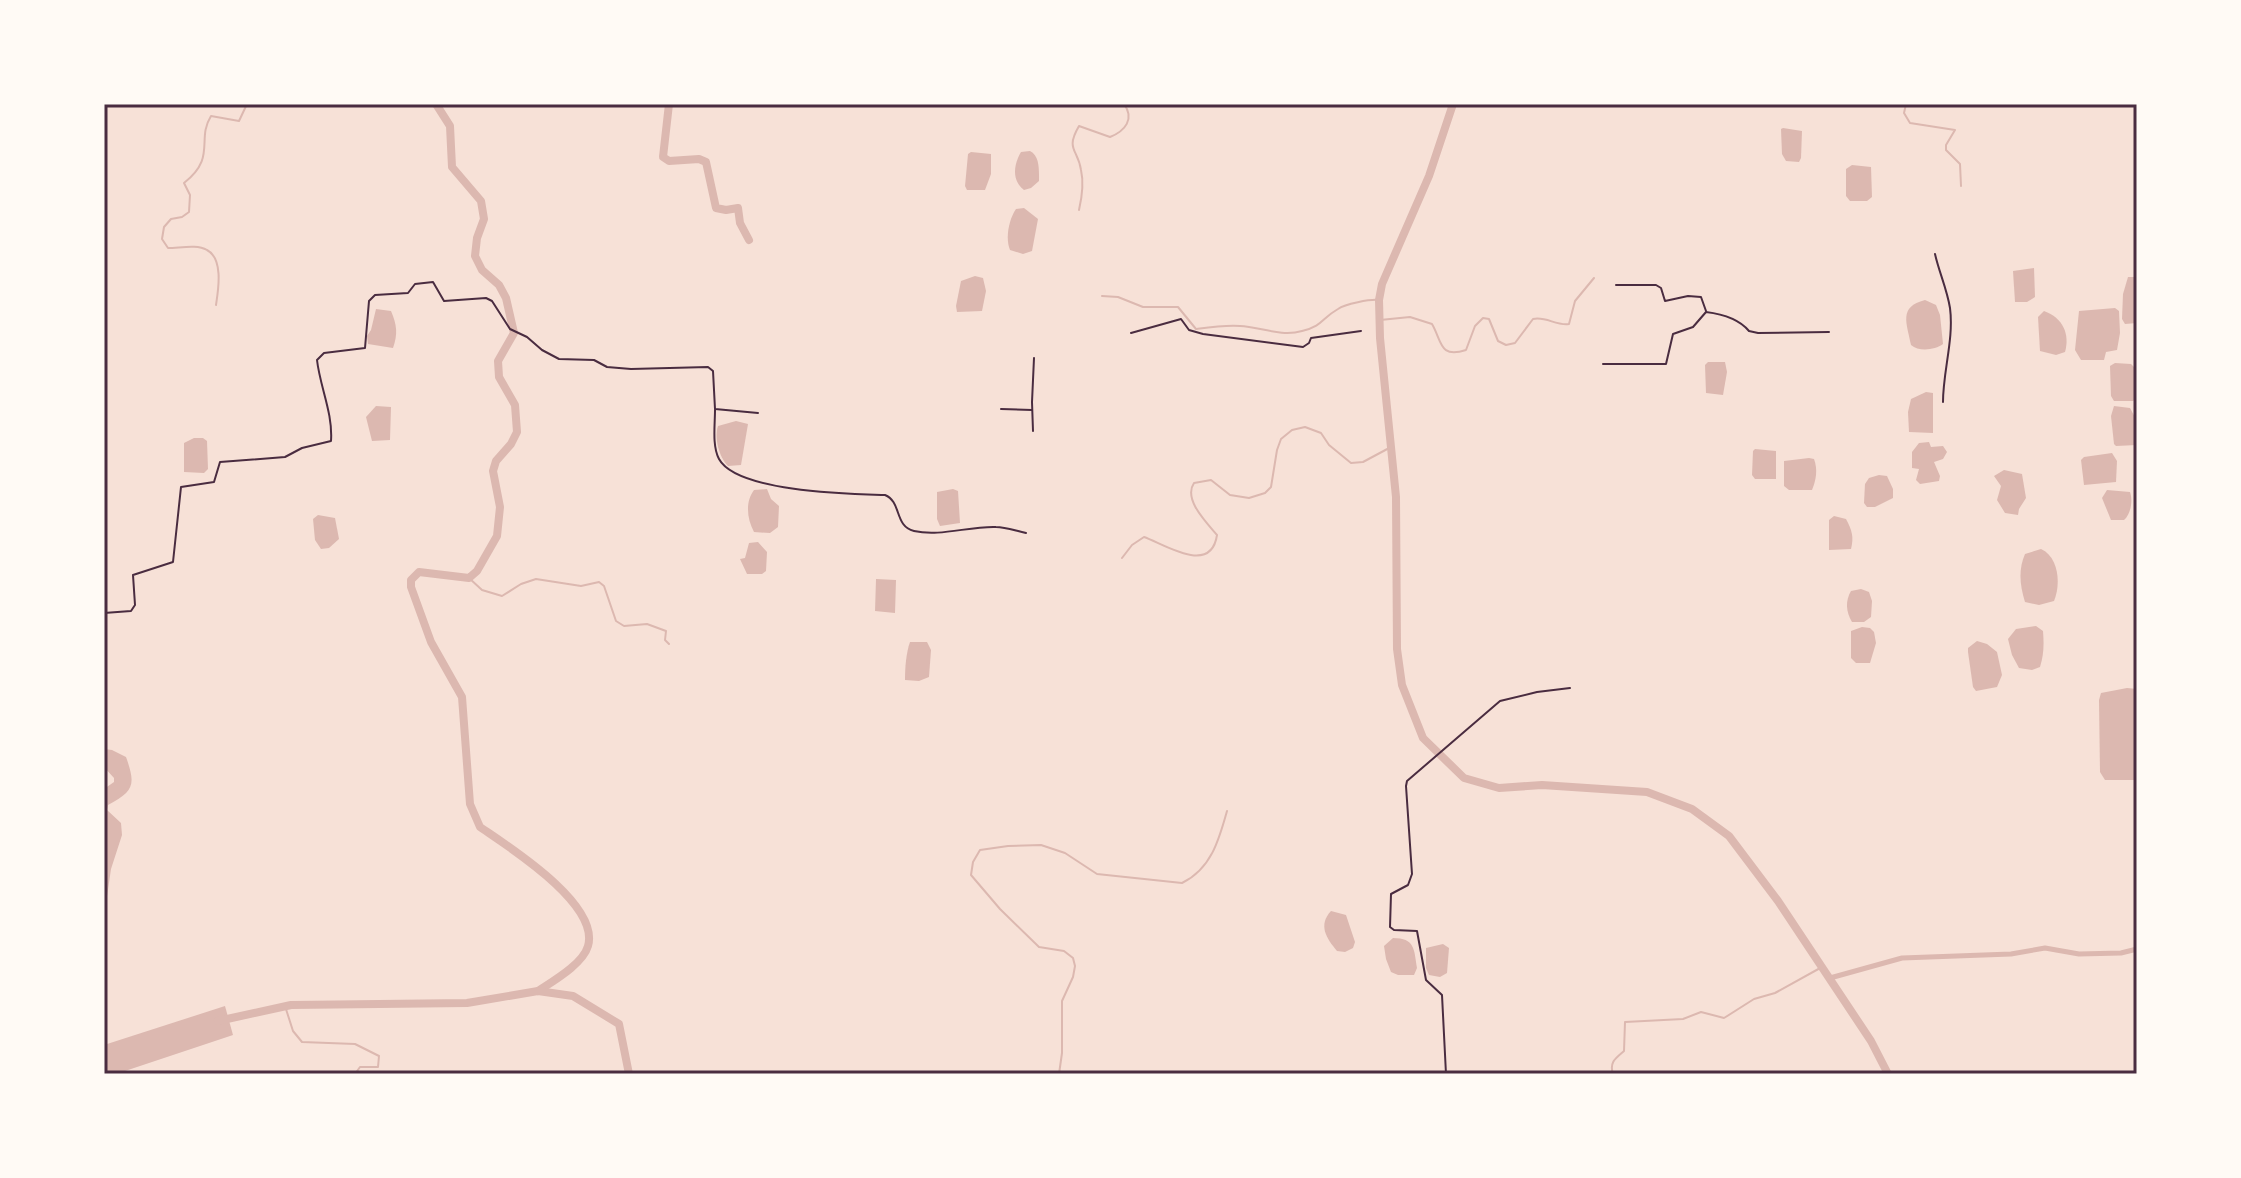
<svg xmlns="http://www.w3.org/2000/svg" width="2241" height="1178" font-family="'Titillium Web',sans-serif">
	<rect width="100%" height="100%" fill="#f7e1d7"/>
	<g fill="#dcb8b0">
		<polygon points="1783,128 1802,131 1801,158 1799,162 1786,161 1782,154 1781,129"/>
		<path d="M1030,151C1040,156 1039,170 1039,181L1031,188L1024,190C1011,180 1014,164 1021,152Z"/>
		<polygon points="971,152 991,154 991,174 985,190 967,190 965,186 968,154"/>
		<polygon points="1852,165 1871,167 1872,197 1867,201 1850,201 1846,196 1846,169"/>
		<path d="M1024,208L1038,219L1032,251L1023,254L1010,250C1005,238 1009,219 1016,209Z"/>
		<polygon points="2034,268 2035,297 2027,302 2015,302 2013,271"/>
		<polygon points="975,276 983,278 986,291 982,311 957,312 956,306 961,281"/>
		<polygon points="2128,277 2137,277 2137,323 2125,324 2122,319 2123,294"/>
		<path d="M1925,300L1936,305L1940,315L1943,344C1935,350 1919,352 1911,345C1907,323 1898,307 1925,300Z"/>
		<polygon points="2115,308 2119,311 2120,333 2117,350 2106,352 2104,360 2081,360 2075,350 2079,311"/>
		<path d="M376,309L391,311C397,325 398,334 393,348L368,344L367,336L371,330Z"/>
		<path d="M2044,311C2063,318 2070,334 2065,352L2056,355L2040,351L2038,317Z"/>
		<polygon points="1708,362 1725,362 1727,372 1723,395 1706,393 1705,365"/>
		<polygon points="2115,363 2131,364 2135,368 2137,398 2133,401 2114,401 2111,396 2110,366"/>
		<polygon points="1926,392 1933,393 1933,433 1909,432 1908,412 1911,399"/>
		<polygon points="376,406 391,407 390,440 372,441 366,417"/>
		<polygon points="2114,406 2130,408 2137,421 2137,445 2116,446 2114,444 2111,416"/>
		<path d="M736,421L748,424L741,465L728,466C719,457 714,438 718,426Z"/>
		<polygon points="194,438 203,438 207,441 208,469 204,473 184,472 184,443"/>
		<polygon points="1929,442 1931,447 1943,446 1947,452 1943,459 1934,462 1940,476 1939,481 1920,484 1916,480 1919,469 1912,468 1912,452 1919,443"/>
		<polygon points="1755,449 1776,451 1776,479 1755,479 1752,475 1753,451"/>
		<polygon points="2112,453 2117,461 2116,482 2084,485 2081,460 2084,457"/>
		<path d="M1809,458L1814,459C1818,470 1816,480 1812,490H1789L1784,486V461Z"/>
		<polygon points="2004,470 2022,474 2026,498 2019,509 2018,515 2005,513 1997,500 2001,486 1994,476"/>
		<polygon points="1879,475 1887,476 1893,489 1893,498 1875,507 1867,507 1864,503 1865,484 1869,478"/>
		<path d="M767,489L771,499L779,506L778,527L770,533L754,532C747,519 745,502 754,490Z"/>
		<polygon points="953,489 958,491 960,523 940,526 937,519 937,492"/>
		<path d="M2107,490L2130,492C2133,500 2131,514 2124,520H2111L2102,498Z"/>
		<polygon points="318,515 335,518 339,539 329,548 321,549 315,540 313,519"/>
		<path d="M1834,516L1846,519C1852,530 1854,537 1851,549L1829,550V520Z"/>
		<polygon points="758,542 767,552 766,571 762,574 747,574 740,559 745,558 749,543"/>
		<path d="M2041,549C2059,557 2061,585 2054,601L2039,605L2025,602C2020,586 2018,570 2025,554Z"/>
		<polygon points="876,579 896,580 895,613 875,611"/>
		<path d="M1861,589L1869,592L1872,601L1871,617L1864,622H1852C1846,612 1845,601 1851,591Z"/>
		<path d="M2036,626L2043,631C2044,644 2044,654 2040,667L2032,670L2019,668L2012,655L2008,639L2016,629Z"/>
		<polygon points="1862,627 1870,628 1874,632 1876,643 1870,663 1856,663 1851,658 1851,631"/>
		<polygon points="1977,641 1987,644 1997,652 2002,675 1997,687 1976,691 1973,687 1968,652 1968,648"/>
		<path d="M910,642H927L931,650L929,677L919,681L905,680C905,668 906,653 910,642Z"/>
		<polygon points="2127,688 2137,689 2137,780 2105,780 2100,772 2099,700 2101,693"/>
		<path d="M104,749L112,750L126,757C136,785 134,791 108,805L107,810L121,823L122,835L111,869L104,917V789L114,782V778L104,767Z"/>
		<path d="M1331,911L1346,915L1355,942L1353,948L1345,952L1337,951C1326,938 1318,925 1331,911Z"/>
		<path d="M1393,938C1415,938 1414,949 1417,968L1414,975H1398L1391,972L1386,959L1384,946Z"/>
		<polygon points="1443,944 1449,948 1447,973 1440,977 1429,975 1426,968 1426,948"/>
		<polygon points="225,1006 233,1035 116,1074 104,1074 104,1045"/>
	</g>
	<g fill="none" stroke-linecap="round" stroke-linejoin="round">
		<g stroke="#dcb8b0" stroke-width="2">
			<polyline points="1906,104 1904,113 1910,123 1955,130 1946,145 1946,150 1960,164 1961,186"/>
			<path d="M1079,210C1082,197 1084,183 1081,170C1078,149 1065,150 1079,126L1110,137C1125,131 1135,119 1124,104"/>
			<path d="M1102,296L1118,297L1143,307H1178L1196,329C1211,327 1225,325 1240,326C1260,327 1281,337 1302,331C1323,326 1322,318 1338,309C1345,304 1370,299 1379,300"/>
			<path d="M216,305C218,291 224,259 207,250C197,244 180,248 168,248L162,239L164,227L171,219L182,217L189,212L190,195L184,183C217,157 196,140 211,116L239,121L247,104"/>
			<path d="M1380,320L1410,317L1432,324C1442,341 1439,359 1466,350L1475,326L1483,318L1489,319L1498,341L1506,345L1515,343L1533,319C1546,316 1556,326 1569,324L1575,301L1594,278"/>
			<path d="M1122,558L1132,545L1144,537C1164,544 1211,576 1217,535C1206,522 1183,499 1194,483L1211,480L1230,495L1249,498L1265,493L1271,487L1277,450L1281,439L1292,430L1305,427L1321,433L1329,445L1351,463L1363,462L1391,447"/>
			<polyline points="469,578 482,590 502,596 521,584 536,579 581,586 599,582 604,586 616,621 624,626 647,624 666,631 665,640 669,644"/>
			<polyline points="285,1006 293,1031 302,1042 355,1044 379,1056 378,1067 360,1067 355,1074"/>
			<path d="M1059,1074L1062,1053V1001L1073,977L1075,966L1073,958L1064,951L1039,947L1000,909L971,875L973,862L980,850L1008,846L1041,845L1065,853L1097,874L1182,883C1211,869 1219,840 1227,811"/>
			<path d="M1613,1074C1609,1062 1616,1058 1624,1051L1625,1022L1683,1019L1701,1012L1724,1018L1754,999L1775,993L1822,967"/>
		</g>
		<polyline stroke="#dcb8b0" stroke-width="5" points="1830,978 1902,958 2011,954 2045,948 2079,954 2121,953 2137,949"/>
		<g stroke="#dcb8b0" stroke-width="8">
			<path d="M436,104L450,126L452,167L481,201L484,219L477,238L475,256L482,270L499,285L506,298L514,333L498,361L499,377L515,405L517,432L511,444L496,461L493,471L500,507L497,536L477,571L469,578L419,572L411,580V587L431,642L462,697L470,804L480,827C509,847 600,904 588,946C583,964 553,981 538,991"/>
			<polyline points="669,104 663,157 669,161 699,159 706,162 716,208 726,210 738,208 740,223 749,240"/>
			<polyline points="1453,104 1429,176 1382,284 1379,300 1380,338 1396,497 1397,649 1402,685 1423,738 1464,778 1499,788 1542,785 1647,792 1692,809 1729,836 1778,901 1871,1041 1888,1074"/>
			<polyline points="218,1021 291,1005 467,1003 538,991 573,996 619,1024 629,1074"/>
		</g>
		<g stroke="#4a2c40" stroke-width="2">
			<path d="M1935,254C1939,272 1947,289 1950,308C1954,339 1943,371 1943,402"/>
			<polyline points="1616,285 1656,285 1661,288 1665,301 1688,296 1701,297 1706,311"/>
			<polyline points="1131,333 1181,319 1189,330 1203,334 1303,347 1309,343 1311,338 1361,331"/>
			<path d="M1603,364H1666L1673,334L1693,327L1706,312C1722,314 1739,319 1749,331L1758,333L1829,332"/>
			<polyline points="1001,409 1032,410"/>
			<path d="M715,410C715,425 712,446 719,459C737,492 850,494 885,495C902,502 894,526 914,531C940,537 969,526 996,527C1006,527 1016,531 1026,533"/>
			<polyline points="1033,431 1032,402 1034,358"/>
			<path d="M104,613L131,611L135,605L133,575L173,562L181,487L214,482L220,462L285,457L302,448L331,441C333,413 320,387 317,360L324,353L365,348L369,301L375,295L408,293L415,284L433,282L444,301L486,298L492,301L510,329L527,337L542,350L559,359L594,360L607,367L631,369L708,367L713,371L715,409L758,413"/>
			<polyline points="1446,1074 1442,995 1426,980 1417,931 1394,930 1390,927 1391,894 1408,885 1412,874 1406,786 1407,781 1500,701 1537,692 1570,688"/>
		</g>
	</g>
	<rect width="2241" height="1178" fill="none" stroke="#fffaf5" stroke-width="212"/>
	<rect x="106" y="106" width="2029" height="966" fill="none" stroke="#4a2c40" stroke-width="3"/>
</svg>
